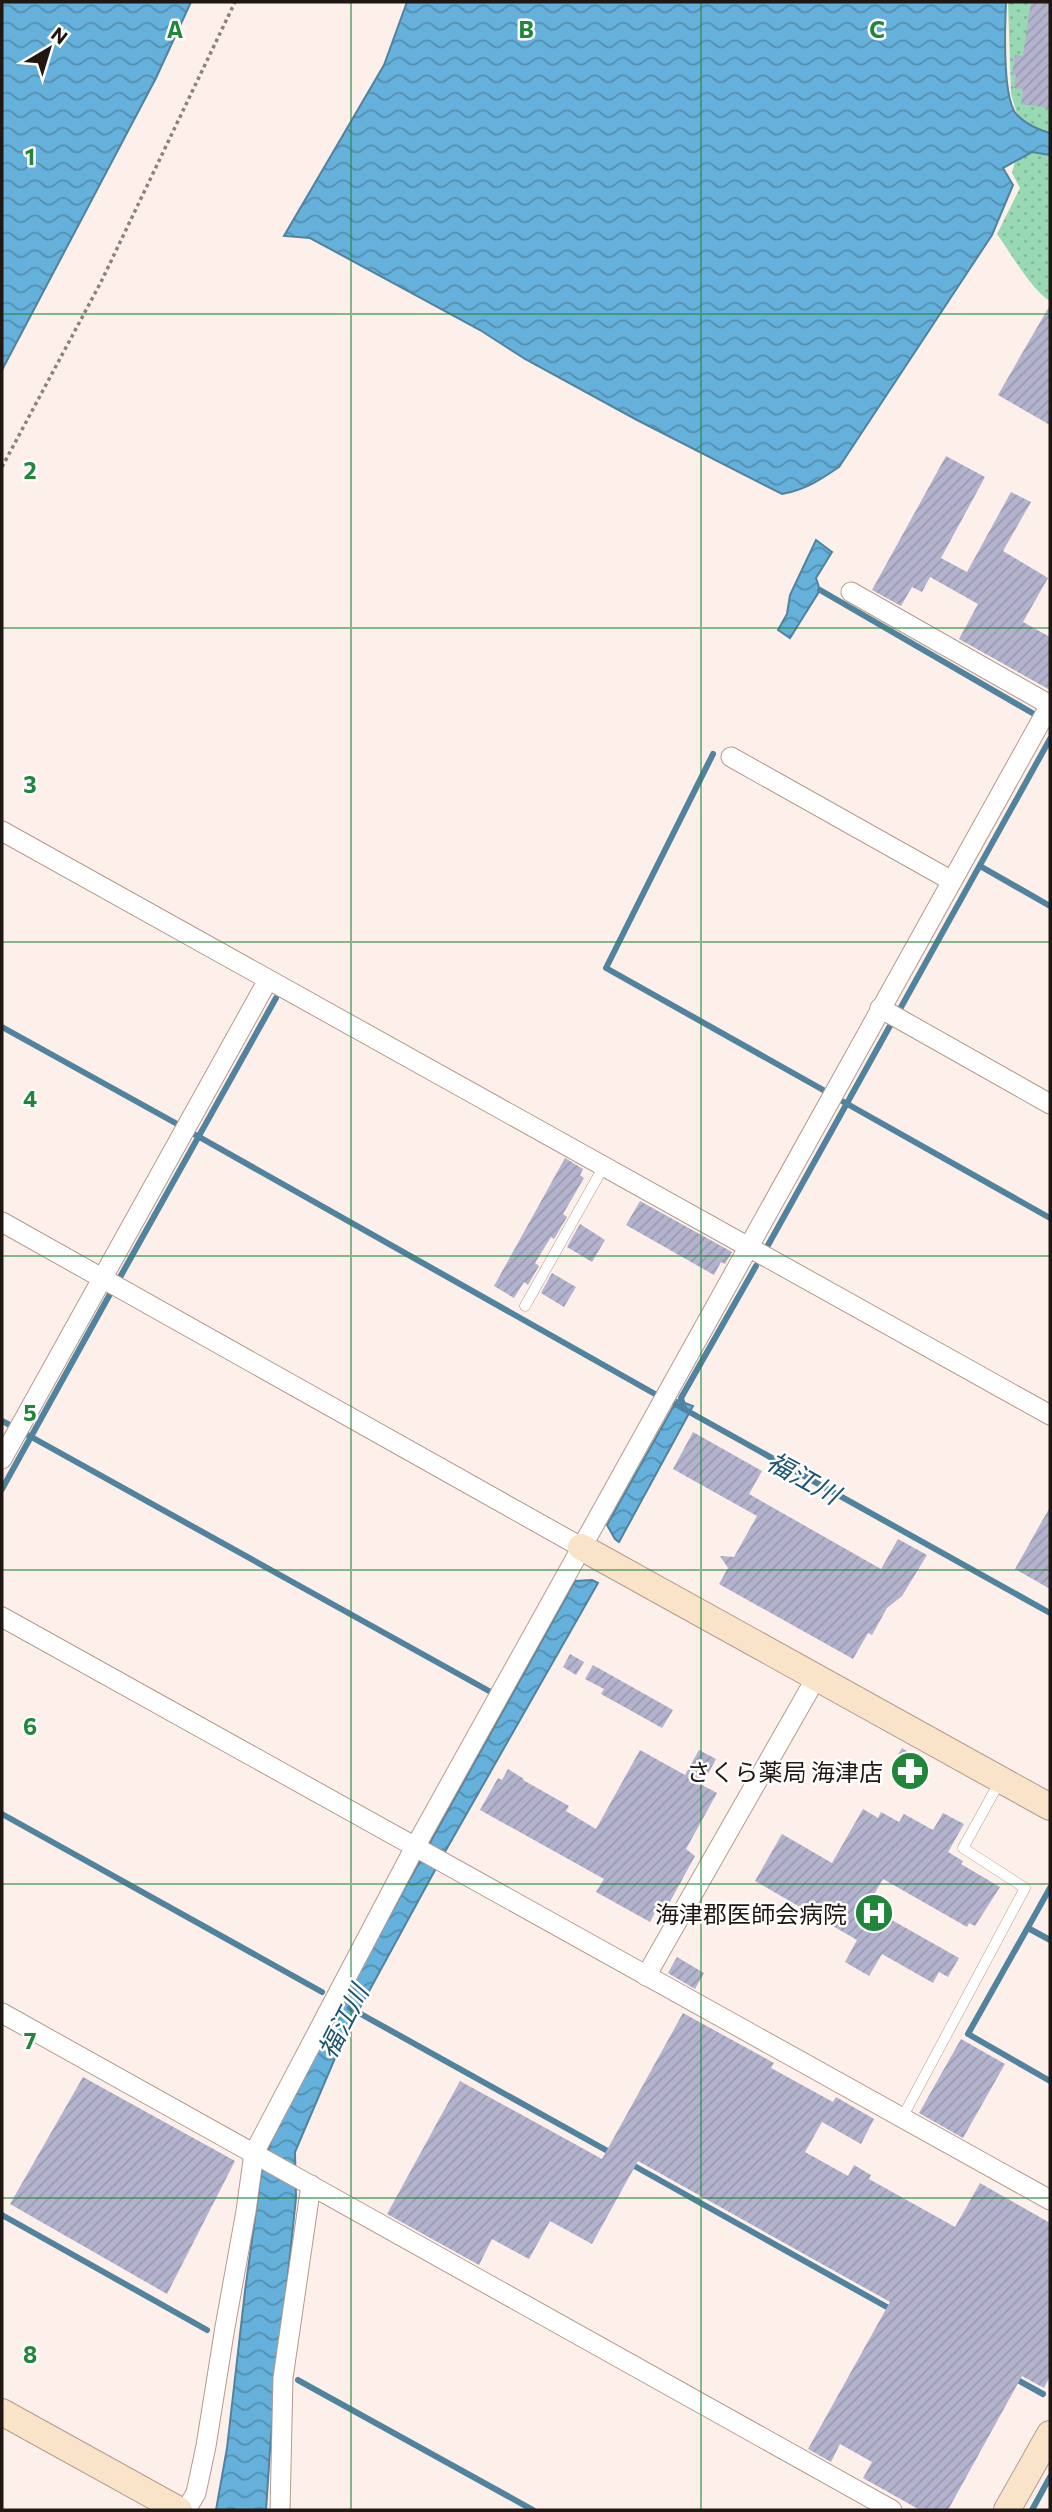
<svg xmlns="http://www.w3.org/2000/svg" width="1052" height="2512" font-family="Commissioner,'Noto Sans JP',sans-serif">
	<defs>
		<pattern id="green-dots" width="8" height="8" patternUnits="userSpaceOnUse" patternTransform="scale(1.75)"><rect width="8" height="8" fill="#98d8b3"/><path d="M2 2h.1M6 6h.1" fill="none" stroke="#83b999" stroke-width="1.8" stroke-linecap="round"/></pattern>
		<pattern id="water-waves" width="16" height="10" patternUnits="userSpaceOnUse" patternTransform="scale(1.75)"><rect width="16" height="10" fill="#65b1db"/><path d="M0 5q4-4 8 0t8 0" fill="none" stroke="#538fb0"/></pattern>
		<pattern id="building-hatch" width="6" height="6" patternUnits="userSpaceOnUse" patternTransform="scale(1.75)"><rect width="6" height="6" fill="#b3b3ce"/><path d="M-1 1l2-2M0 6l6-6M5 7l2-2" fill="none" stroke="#9a99b0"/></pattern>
	</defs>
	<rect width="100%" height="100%" fill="#fdf0eb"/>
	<path fill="url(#green-dots)" d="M1008,2H1050V301C1032,291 1010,252 997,234L1020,188L1012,173L1017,154V114L1011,94Z"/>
	<g fill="url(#water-waves)" stroke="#51839f" stroke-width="2">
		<polygon points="2,2 191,2 156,78 2,370"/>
		<path d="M407,2H1006C1005,25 1002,99 1017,115C1026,124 1039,130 1050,133V155L1032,152L1003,168L1013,185L992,235L839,467C820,480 805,490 782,494L637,420L525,359L480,330L310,238L284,236L384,65Z"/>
		<polygon points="816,540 832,552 816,578 820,590 790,638 778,630 787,614 790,595"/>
		<polygon points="677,1400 693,1406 619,1542 615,1539 607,1525"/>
		<polygon points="592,1580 598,1583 446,1850 344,2037 295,2152 296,2198 271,2436 266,2510 216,2510 227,2448 245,2291 261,2174 273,2135 375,1942 575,1581"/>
	</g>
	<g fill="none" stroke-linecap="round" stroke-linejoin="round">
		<g stroke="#51839f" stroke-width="6">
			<polyline points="820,590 1034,714"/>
			<polyline points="713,754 606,968 825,1091"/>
			<polyline points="980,866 1050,906"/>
			<polyline points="900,1009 1050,739"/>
			<polyline points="2,1027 179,1125"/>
			<polyline points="842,1101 1050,1218"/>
			<polyline points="194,1134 655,1394"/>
			<polyline points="767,1247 891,1024"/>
			<polyline points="119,1279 276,998"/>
			<polyline points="675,1404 1050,1613"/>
			<polyline points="684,1408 681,1398 756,1266"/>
			<polyline points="2,1421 10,1425"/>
			<polyline points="26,1434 489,1691"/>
			<polyline points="2,1489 110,1294"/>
			<polyline points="2,1814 322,1992"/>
			<polyline points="1050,1888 968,2034 1050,2081"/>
			<polyline points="1028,1928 1050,1940"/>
			<polyline points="350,2008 613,2154"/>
			<polyline points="629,2163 894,2311"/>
			<polyline points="2,2215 207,2330"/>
			<polyline points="1014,2378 1043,2394"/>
			<polyline points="298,2380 533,2510"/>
			<polyline points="1032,2510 1050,2477"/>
		</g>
	</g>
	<g fill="url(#building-hatch)">
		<polygon points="1031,2 1050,2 1050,108 1021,104 1023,89 1014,88 1016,75 1012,75 1015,55 1023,56"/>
		<polygon points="1050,305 1050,425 998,395"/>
		<polygon points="946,456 985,477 941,558 967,572 1011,492 1031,502 1003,551 1048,578 1023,622 1050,637 1050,690 959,639 978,604 930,577 922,592 912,587 901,606 872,590"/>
		<polygon points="565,1158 583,1169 580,1175 584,1178 563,1214 567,1217 554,1239 551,1237 535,1263 539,1266 528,1285 524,1282 514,1298 494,1286"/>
		<polygon points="640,1201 732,1252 725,1264 721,1262 714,1275 626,1225"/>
		<polygon points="580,1224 605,1240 592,1262 567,1247"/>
		<polygon points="552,1273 576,1287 564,1307 541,1293"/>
		<polygon points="693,1432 762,1471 749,1494 881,1569 898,1539 927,1555 902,1596 887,1608 872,1635 868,1633 853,1659 719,1584 728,1568 720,1556 734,1557 757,1516 673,1469"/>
		<polygon points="1050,1507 1050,1589 1015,1569"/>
		<polygon points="570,1654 584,1662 576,1675 563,1667"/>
		<polygon points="593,1665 673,1710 662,1728 601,1694 604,1689 585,1679"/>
		<polygon points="902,1748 930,1765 917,1785 890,1768"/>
		<polygon points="640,1750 685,1775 699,1750 716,1759 702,1785 717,1793 686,1849 695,1856 666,1909 659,1905 650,1922 596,1892 604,1879 480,1810 498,1778 502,1780 508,1769 524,1779 523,1780 569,1806 566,1811 596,1829"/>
		<polygon points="863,1809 878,1818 881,1812 899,1822 904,1814 933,1830 943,1813 964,1824 948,1852 963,1861 961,1864 1000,1887 975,1926 969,1923 967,1927 883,1879 867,1906 959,1958 948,1977 939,1972 933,1983 882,1954 869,1976 845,1962 857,1940 755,1881 782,1834 832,1863"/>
		<polygon points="677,1957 704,1973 695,1989 668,1973"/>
		<polygon points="683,2013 774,2063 771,2068 833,2102 836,2097 874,2119 861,2144 822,2122 805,2152 848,2176 854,2165 871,2175 869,2179 955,2227 980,2183 1050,2223 1050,2376 1044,2388 1022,2376 948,2510 920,2510 863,2478 872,2462 840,2444 831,2462 808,2449 890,2302 638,2161 592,2244 550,2221 529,2259 492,2239 479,2265 387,2214 460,2081 602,2159"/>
		<polygon points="961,2039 1005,2064 963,2138 919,2113"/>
		<polygon points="83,2077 235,2161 167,2294 10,2204"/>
	</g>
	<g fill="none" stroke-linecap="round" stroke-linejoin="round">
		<g stroke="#b69a8d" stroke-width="11">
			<g id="lane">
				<polyline points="525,1306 604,1166"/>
				<polyline points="902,2118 1025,1888 963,1848 1000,1781"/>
			</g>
		</g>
		<g stroke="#b69a8d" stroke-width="21">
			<g id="street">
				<polyline points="851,592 1050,705"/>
				<polyline points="731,757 952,881"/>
				<polyline points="2,831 1050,1415"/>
				<polyline points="880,1008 1050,1104"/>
				<polyline points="2,1222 581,1547"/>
				<polyline points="2,1459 268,980"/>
				<polyline points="2,1617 1050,2200"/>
				<polyline points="646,1976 816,1678"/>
				<polyline points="2,2013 892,2510"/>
				<polyline points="186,2510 196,2493 206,2446 225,2327 246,2211 254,2153 415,1847 1050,705"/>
				<polyline points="280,2510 283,2378 311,2185"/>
			</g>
		</g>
		<g stroke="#b69a8d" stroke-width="28">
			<g id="secondary">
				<polyline points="581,1547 1050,1807"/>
				<polyline points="2,2412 179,2510"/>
				<polyline points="1007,2510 1050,2434"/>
			</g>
		</g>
		<polyline stroke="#8c817c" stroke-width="3.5" stroke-dasharray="3.5 3.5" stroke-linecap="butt" points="2,467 101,282 235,2"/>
		<use href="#lane" stroke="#fff" stroke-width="10"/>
		<use href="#street" stroke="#fff" stroke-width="19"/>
		<use href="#secondary" stroke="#f9e4c9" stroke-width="26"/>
	</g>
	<path fill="none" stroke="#21863a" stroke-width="2" stroke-opacity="0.55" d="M351,2V2510M701,2V2510M2,314H1050M2,628H1050M2,942H1050M2,1256H1050M2,1570H1050M2,1884H1050M2,2198H1050"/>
	<defs>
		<g id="pharmacy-disc" transform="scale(2.0125)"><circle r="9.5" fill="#21863a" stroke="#fff"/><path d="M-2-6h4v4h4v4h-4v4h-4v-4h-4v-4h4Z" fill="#fff"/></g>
		<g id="hospital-disc" transform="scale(2.0125)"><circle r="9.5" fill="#21863a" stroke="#fff"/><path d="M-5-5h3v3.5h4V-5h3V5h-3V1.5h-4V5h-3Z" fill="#fff"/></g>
	</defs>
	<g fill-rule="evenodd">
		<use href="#pharmacy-disc" x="910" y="1771"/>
		<use href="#hospital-disc" x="874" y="1913"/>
	</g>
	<g text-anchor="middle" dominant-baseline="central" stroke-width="5" stroke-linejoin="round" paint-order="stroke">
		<g font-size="24" fill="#211712" stroke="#fff" text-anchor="end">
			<text x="883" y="1771">さくら薬局 海津店</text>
			<text x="847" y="1913">海津郡医師会病院</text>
		</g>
		<g font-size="26" font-style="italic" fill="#1b5573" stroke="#fff">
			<text transform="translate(804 1477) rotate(29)">福江川</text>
			<text transform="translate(342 2021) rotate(-63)">福江川</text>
		</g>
	</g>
	<g font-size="23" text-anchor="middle" font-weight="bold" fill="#21863a" stroke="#fff" stroke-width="5" stroke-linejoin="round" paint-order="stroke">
		<text x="175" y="38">A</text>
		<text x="526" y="38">B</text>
		<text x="877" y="38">C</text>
		<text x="30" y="165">1</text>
		<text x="30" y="479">2</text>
		<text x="30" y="793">3</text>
		<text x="30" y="1107">4</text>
		<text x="30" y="1421">5</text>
		<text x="30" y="1735">6</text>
		<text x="30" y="2049">7</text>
		<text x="30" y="2363">8</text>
	</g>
	<rect width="1052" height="2512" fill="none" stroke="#211712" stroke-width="7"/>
	<g transform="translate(49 49) rotate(38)" stroke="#ffffff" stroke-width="5" paint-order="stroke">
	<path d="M0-5L12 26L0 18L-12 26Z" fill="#211712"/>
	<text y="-10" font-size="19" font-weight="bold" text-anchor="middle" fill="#211712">N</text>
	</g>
</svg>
